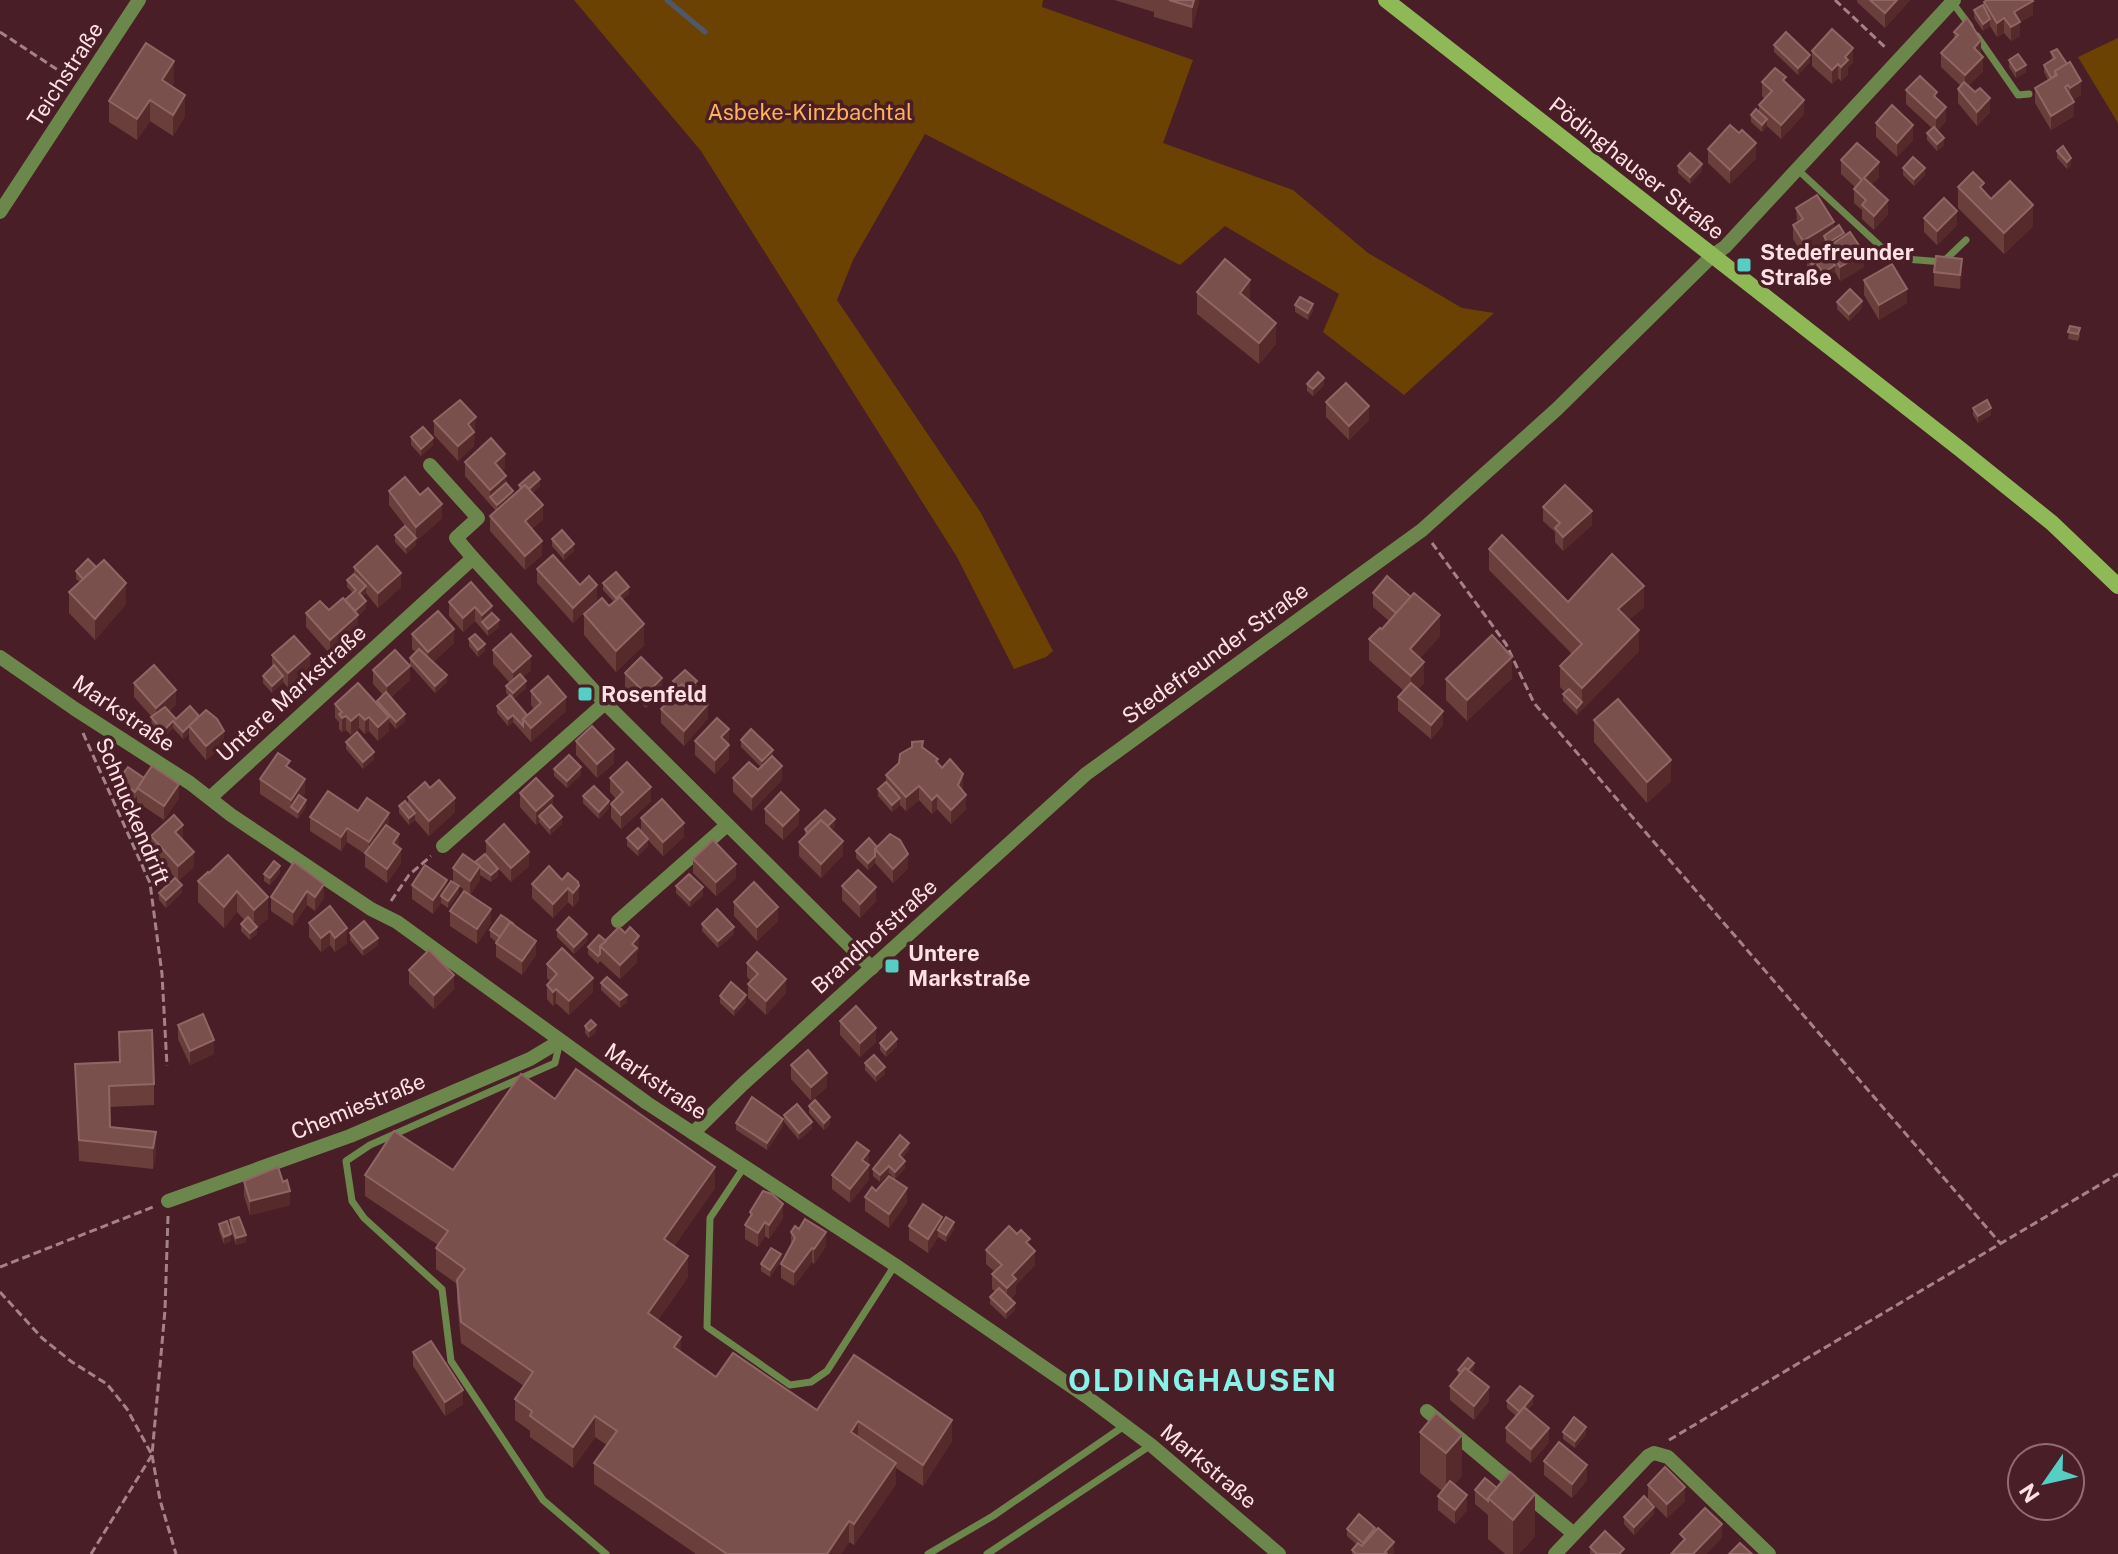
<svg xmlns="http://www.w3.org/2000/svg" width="2118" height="1554" font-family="'Public Sans',sans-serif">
	<rect width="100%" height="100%" fill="#491e27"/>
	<g fill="#6c4202">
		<polygon points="574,0 1043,0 1042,7 1193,60 1163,143 1293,190 1368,253 1462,308 1494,313 1404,395 1323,332 1339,294 1225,226 1180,265 925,134 853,260 837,300 981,513 1053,651 1046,657 1014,669 957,557 701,151"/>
		<polygon points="2118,38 2118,123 2078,57"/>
	</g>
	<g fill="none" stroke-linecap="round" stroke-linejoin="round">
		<polyline stroke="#4f586a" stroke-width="5" points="667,0 705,32"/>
		<g stroke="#a68288" stroke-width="3" stroke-dasharray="8 4" stroke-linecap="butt">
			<polyline points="1835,0 1887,49"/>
			<polyline points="0,32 70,78"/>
			<polyline points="1432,543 1506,644 1534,703 2000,1243"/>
			<polyline points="83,733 150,883 162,974 167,1066"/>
			<polyline points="391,901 409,875 431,856"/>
			<polyline points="168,1216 165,1310 152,1455 160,1500 176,1554"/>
			<polyline points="0,1267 153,1207"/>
			<polyline points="0,1292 42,1338 72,1362 107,1384 127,1409 152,1455"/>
			<polyline points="1669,1440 2118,1174"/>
			<polyline points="91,1554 152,1455"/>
		</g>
		<g stroke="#6c874b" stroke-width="7">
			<polyline points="1952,2 1970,26"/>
			<polyline points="1977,36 2018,95 2029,94"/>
			<polyline points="1798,170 1893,258 1943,262 1966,240"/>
			<polyline points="560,1041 555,1063 370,1145 346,1161 352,1201 364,1218 442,1289 451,1361 543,1500 606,1554"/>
			<polyline points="744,1167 710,1218 707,1327 790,1385 811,1382 827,1371 895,1265"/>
			<polyline points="928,1554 993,1516 1124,1426"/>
			<polyline points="987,1554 1151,1445"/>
		</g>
		<g stroke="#6c874b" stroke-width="14">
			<polyline points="0,212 139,0"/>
			<polyline points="430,465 478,518 456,538 473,558"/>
			<polyline points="0,657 75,709 190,783 231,815 371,909 397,922 647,1103 895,1265 1087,1397 1151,1445 1279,1554"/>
			<polyline points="211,797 473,558 605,703 872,968"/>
			<polyline points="443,846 605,703"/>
			<polyline points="618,921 727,825"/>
			<polyline points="693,1133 743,1084 1086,774 1422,530 1557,409 1713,255 1725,247 1954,0"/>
			<polyline points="168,1201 350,1136 530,1059 560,1041"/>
			<polyline points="1427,1411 1574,1534"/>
			<polyline points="1555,1554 1648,1456 1654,1453 1668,1457 1769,1554"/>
		</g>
		<polyline stroke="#8fb956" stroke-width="16" points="1386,0 1960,449 2052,523 2118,586"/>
	</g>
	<g fill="#6a3e3a">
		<polygon points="1114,0 1199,0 1199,2 1192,28 1154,17 1154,12"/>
		<polygon points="1857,0 1910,0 1885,28 1857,2"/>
		<polygon points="1984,2 2033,15 2020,22 2020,36 2011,41 2004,33 1997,37 1990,26 1983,31 1974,18 1974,10 1984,8"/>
		<polygon points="1954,32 1981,54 1983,71 1968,86 1990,112 1977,126 1958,103 1958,89 1961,86 1941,67 1941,53 1954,39"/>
		<polygon points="1774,45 1810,62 1798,75 1774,52"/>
		<polygon points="1812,51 1853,62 1848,67 1848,74 1841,81 1838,78 1832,84 1812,66"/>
		<polygon points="2051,52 2081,95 2073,100 2074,116 2051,130 2035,103 2035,88 2048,80 2044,72 2044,65 2052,60"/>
		<polygon points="2009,60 2026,72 2016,78 2009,67"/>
		<polygon points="174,82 172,86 185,116 173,136 150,121 137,140 109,122 109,101"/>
		<polygon points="1762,82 1786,83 1804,114 1781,139 1767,126 1762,132 1751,122 1751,115 1759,112 1759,105 1765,99 1762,96"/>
		<polygon points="1906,90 1937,98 1946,121 1937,131 1944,145 1937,151 1927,140 1927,133 1932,128 1906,104"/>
		<polygon points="1876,123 1913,140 1897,157 1876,137"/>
		<polygon points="1708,149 1756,158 1730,184 1708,163"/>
		<polygon points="2057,151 2071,165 2067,169 2057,158"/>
		<polygon points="1841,160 1879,177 1871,185 1888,214 1874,230 1862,219 1862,210 1854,203 1854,189 1856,188 1841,174"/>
		<polygon points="1678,166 1702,171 1690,184 1678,173"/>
		<polygon points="1903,168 1925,175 1914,186 1903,175"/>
		<polygon points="1958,187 1984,191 1991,199 2033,226 2004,254 1958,208"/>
		<polygon points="1796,208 1834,229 1844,236 1864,267 1840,281 1835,272 1823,280 1816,269 1812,272 1807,266 1807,259 1828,257 1828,250 1824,243 1803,255 1793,239 1793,225 1797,223"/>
		<polygon points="1924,218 1957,225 1937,245 1924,232"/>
		<polygon points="1934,272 1962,273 1960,289 1934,286"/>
		<polygon points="1864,280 1907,303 1879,320 1864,295"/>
		<polygon points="1197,292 1250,301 1276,344 1259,364 1197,314"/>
		<polygon points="1837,302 1862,308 1849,321 1837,309"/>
		<polygon points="1295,305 1313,311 1308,320 1295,312"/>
		<polygon points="2070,326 2080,335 2078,341 2068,339"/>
		<polygon points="1307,384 1324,385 1313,396 1307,391"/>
		<polygon points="1326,402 1369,420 1349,440 1326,417"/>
		<polygon points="1973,408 1991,415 1978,423 1973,415"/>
		<polygon points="434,421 476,432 474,433 474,446 458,461 434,435"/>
		<polygon points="411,437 433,445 421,456 411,445"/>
		<polygon points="465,462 505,468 502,471 513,496 519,490 519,485 540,486 532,493 543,519 532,529 542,555 525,570 490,531 490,516 496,511 465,476"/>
		<polygon points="389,491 442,518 416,541 416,540 416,545 406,554 395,542 395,535 406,527 389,505"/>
		<polygon points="1543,507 1592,525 1563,551 1555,542 1555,532 1543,521"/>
		<polygon points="552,539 574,551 564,560 552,546"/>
		<polygon points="1489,549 1568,602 1644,607 1629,620 1639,651 1577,715 1563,701 1563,694 1565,692 1560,687 1560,666 1572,654 1489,570"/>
		<polygon points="354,567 401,587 378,608 366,593 362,597 366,608 358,616 358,629 330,654 306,627 306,613 329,610 353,593 347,587 347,580 354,574"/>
		<polygon points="537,569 580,585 597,599 573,623 537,583"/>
		<polygon points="76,571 126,604 95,640 69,613 69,592 80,582 76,579"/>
		<polygon points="471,582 492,613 499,627 488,636 475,621 463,632 449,616 449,602"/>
		<polygon points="603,583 629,594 622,599 644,645 616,672 584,635 584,614 609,606 614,602 603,590"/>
		<polygon points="1373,593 1440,636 1420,658 1424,683 1418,689 1443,725 1431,739 1398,711 1398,697 1404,691 1369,660 1369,639 1382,629 1389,621 1373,607"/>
		<polygon points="412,634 454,643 433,662 447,682 435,693 410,665 410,658 416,652 412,649"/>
		<polygon points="469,639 485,651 478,657 469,646"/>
		<polygon points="493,650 531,670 523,677 526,688 514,699 527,715 534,709 531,705 531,691 566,711 531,742 513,722 508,726 497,713 497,706 509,696 506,693 506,686 510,683 493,664"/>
		<polygon points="272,655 310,668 288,688 283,682 272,693 263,683 263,676 272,667"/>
		<polygon points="373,670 410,680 390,698 405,721 396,729 389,721 389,731 378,741 369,731 365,734 359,728 351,735 346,730 342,732 339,729 339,722 335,718 335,704 377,704 377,701 383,695 373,684"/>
		<polygon points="625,673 662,692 646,708 625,687"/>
		<polygon points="1512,678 1467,721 1446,700 1446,679"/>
		<polygon points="673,681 697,688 687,697 682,691 680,694 708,718 684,746 661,723 661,709 677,692 673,688"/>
		<polygon points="134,683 176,704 169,711 176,719 224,745 206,760 189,740 189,734 183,739 173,728 163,738 151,725 152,717 134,697"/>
		<polygon points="1594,720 1671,781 1647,803 1594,742"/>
		<polygon points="741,740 773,757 782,780 752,811 733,792 733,778 758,770 761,767 741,747"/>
		<polygon points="576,741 614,763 597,778 576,755"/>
		<polygon points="695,741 729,743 729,759 715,774 695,755"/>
		<polygon points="346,742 374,759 363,769 346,749"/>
		<polygon points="923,747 938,764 963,788 962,790 966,809 951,824 937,809 932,814 919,800 906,811 900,805 892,812 878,796 878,789 886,782 886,775"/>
		<polygon points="290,769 305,793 302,797 306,807 298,819 260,794 260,779"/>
		<polygon points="554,769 581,775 567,788 554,776"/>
		<polygon points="144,778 179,798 164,820 137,802 137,796 135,799 118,787 118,780"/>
		<polygon points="610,778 651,801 621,829 611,818 611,804 616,799 610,792"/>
		<polygon points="430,788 455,812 429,836 415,820 409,825 399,813 399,806 408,804 408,797"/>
		<polygon points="520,793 553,808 562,824 550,835 539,822 536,825 520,807"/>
		<polygon points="583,796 609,808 599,819 583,803"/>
		<polygon points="765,809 799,824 783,840 765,823"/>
		<polygon points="358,811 389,827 399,848 401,863 387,883 365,867 365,854 347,842 341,851 310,831 310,817"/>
		<polygon points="641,818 684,837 663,856 648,840 648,846 638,856 627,846 627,838 641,831"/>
		<polygon points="835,826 831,830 843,855 821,878 799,856 799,842 805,836 805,829"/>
		<polygon points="151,836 183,839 194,867 178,881 151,850"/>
		<polygon points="486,841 529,866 511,882 492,862 498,876 491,882 480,875 480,880 470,895 459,886 459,893 448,908 441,903 433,914 412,899 412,885 447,887 453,882 453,868 475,862 486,854"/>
		<polygon points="877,847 908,868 893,883 875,863 868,870 856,858 856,851"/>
		<polygon points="228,855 268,918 257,928 257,934 250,940 241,931 241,924 245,921 237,912 224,928 198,902 198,881 209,873"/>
		<polygon points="693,859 736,878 716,896 693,873"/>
		<polygon points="294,862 324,898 315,911 307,905 293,926 271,911 271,897"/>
		<polygon points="549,866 579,900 573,907 568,902 553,918 532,898 532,884"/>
		<polygon points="280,873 270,885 264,881 264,874"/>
		<polygon points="676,886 703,895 690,907 676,893"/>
		<polygon points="842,886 876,901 860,918 842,900"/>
		<polygon points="182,892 166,908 159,900 159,893"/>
		<polygon points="734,902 778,921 757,941 734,916"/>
		<polygon points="450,911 491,923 477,944 450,926"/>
		<polygon points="309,923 347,928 347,943 335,952 330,945 321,952 309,937"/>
		<polygon points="702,924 734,934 718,948 702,931"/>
		<polygon points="490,930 536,955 522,975 496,957 496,942 490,937"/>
		<polygon points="557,930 587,941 574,954 557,937"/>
		<polygon points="350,933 378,945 363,956 350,940"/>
		<polygon points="606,941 639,950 637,953 637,962 620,979 600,961 598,964 588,954 588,947"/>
		<polygon points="747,963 786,993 766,1015 748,998 748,984 751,981 747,977"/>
		<polygon points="547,964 593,992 569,1015 556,1003 553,1006 547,999 547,985 550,981 547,978"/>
		<polygon points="409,970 454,989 434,1009 409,984"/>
		<polygon points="601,983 627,1002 620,1008 601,990"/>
		<polygon points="720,996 746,1002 734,1016 720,1003"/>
		<polygon points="840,1021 876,1042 860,1057 840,1035"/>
		<polygon points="178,1025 214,1054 190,1065 178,1039"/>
		<polygon points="585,1026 596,1032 589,1038 585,1033"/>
		<polygon points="119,1032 154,1084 154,1105 110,1107 110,1127 156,1132 156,1153 153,1169 79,1161 75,1064 119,1062"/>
		<polygon points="880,1043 897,1046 886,1057 880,1050"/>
		<polygon points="865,1063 885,1074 876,1082 865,1070"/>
		<polygon points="791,1065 827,1087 811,1101 791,1079"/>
		<polygon points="555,1099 715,1188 674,1246 688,1277 658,1320 681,1353 716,1377 817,1410 952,1441 923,1486 896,1468 896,1484 854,1545 849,1542 841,1554 696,1554 594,1484 594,1463 607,1445 595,1437 573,1468 530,1437 530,1431 515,1420 515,1399 524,1386 461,1343 457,1301 457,1284 436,1269 436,1248 438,1245 365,1196 365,1175 453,1170"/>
		<polygon points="809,1106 830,1124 824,1130 809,1113"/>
		<polygon points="784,1115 812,1129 799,1140 784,1122"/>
		<polygon points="736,1123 783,1126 767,1150 736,1130"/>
		<polygon points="909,1150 902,1158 905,1168 895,1179 889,1173 880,1182 873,1176 873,1169"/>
		<polygon points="869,1151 869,1179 850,1203 832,1189 832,1175"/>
		<polygon points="244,1181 283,1182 290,1205 250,1215 244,1196"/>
		<polygon points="876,1191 907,1202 889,1228 865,1211 865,1197"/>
		<polygon points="750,1212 783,1218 769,1239 765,1236 758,1247 745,1239 745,1225 750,1218"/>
		<polygon points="230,1220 246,1242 236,1245 230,1227"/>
		<polygon points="219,1224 231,1241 224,1244 219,1231"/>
		<polygon points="942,1224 954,1229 946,1242 938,1237 928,1253 909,1240 909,1226"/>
		<polygon points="799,1229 826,1246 814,1264 812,1262 794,1286 781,1278 781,1264 791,1244 791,1232"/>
		<polygon points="1030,1246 1035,1265 1016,1285 1016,1293 1011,1299 1015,1310 1006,1319 990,1304 990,1297 996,1292 992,1289 992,1274 995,1272 986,1264 986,1250"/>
		<polygon points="781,1261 770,1277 761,1271 761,1264"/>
		<polygon points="413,1352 463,1404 445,1416 413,1366"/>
		<polygon points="1458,1370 1474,1370 1472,1373 1489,1401 1474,1420 1450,1400 1450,1386 1458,1375"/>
		<polygon points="1507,1401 1533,1404 1527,1410 1549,1442 1531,1463 1506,1442 1506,1428 1516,1416 1507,1408"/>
		<polygon points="1436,1413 1462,1476 1454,1485 1467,1510 1455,1524 1438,1510 1438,1496 1442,1491 1420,1473 1420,1432"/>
		<polygon points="1563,1432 1586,1434 1575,1448 1563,1439"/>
		<polygon points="1544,1461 1587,1480 1572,1498 1544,1475"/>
		<polygon points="1648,1485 1685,1501 1667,1518 1648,1499"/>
		<polygon points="1497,1488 1535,1536 1519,1554 1505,1554 1488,1539 1488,1515 1475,1504 1475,1490"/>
		<polygon points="1654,1514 1634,1535 1624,1524 1624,1517"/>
		<polygon points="1347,1529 1375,1531 1394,1554 1352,1554 1352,1550 1357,1545 1347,1536"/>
		<polygon points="1590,1547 1624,1554 1590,1554"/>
	</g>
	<g fill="#562a2b">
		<polygon points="1194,0 1199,0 1199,2 1192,28 1192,7"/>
		<polygon points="1897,0 1910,0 1885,28 1885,13"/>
		<polygon points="2033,1 2033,15 2020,22 2020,36 2011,41 2011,27 2014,12"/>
		<polygon points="2004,18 2004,33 1997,37 1997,23"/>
		<polygon points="1990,19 1990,26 1983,31 1983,24"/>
		<polygon points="1981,40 1981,54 1974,62 1974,48"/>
		<polygon points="1853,48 1853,62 1848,67 1848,74 1841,81 1841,67 1845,57"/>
		<polygon points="1810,55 1810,62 1798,75 1798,68"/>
		<polygon points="1983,57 1983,71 1965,89 1965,75"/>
		<polygon points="174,61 174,82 162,101 162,80"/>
		<polygon points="1838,64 1838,78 1832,84 1832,70"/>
		<polygon points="2026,65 2026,72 2016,78 2016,71"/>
		<polygon points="2081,81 2081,95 2070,102 2070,88"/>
		<polygon points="185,95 185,116 173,136 173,115"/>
		<polygon points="1990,98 1990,112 1977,126 1977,112"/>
		<polygon points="150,100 150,121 137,140 137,119"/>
		<polygon points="1804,100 1804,114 1781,139 1781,125"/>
		<polygon points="2074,102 2074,116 2051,130 2051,116"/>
		<polygon points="1946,107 1946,121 1936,132 1936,118"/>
		<polygon points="1767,119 1767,126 1762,132 1762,125"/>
		<polygon points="1913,125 1913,140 1897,157 1897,143"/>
		<polygon points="1944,138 1944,145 1937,151 1937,144"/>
		<polygon points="1756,143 1756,158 1730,184 1730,170"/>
		<polygon points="2071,158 2071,165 2067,169 2067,162"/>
		<polygon points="1879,162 1879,177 1864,192 1864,178"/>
		<polygon points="1702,164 1702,171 1690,184 1690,177"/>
		<polygon points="1925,168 1925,175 1914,186 1914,179"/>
		<polygon points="1888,200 1888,214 1874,230 1874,216"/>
		<polygon points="2033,205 2033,226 2004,254 2004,233"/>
		<polygon points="1957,211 1957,225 1937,245 1937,231"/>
		<polygon points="1834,222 1834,236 1824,236 1824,243 1803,255 1803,241"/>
		<polygon points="1844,233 1844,240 1828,247 1828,243"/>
		<polygon points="1864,253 1864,267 1840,281 1840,267"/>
		<polygon points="1962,259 1962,273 1960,289 1960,275"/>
		<polygon points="1816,262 1816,269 1812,272 1812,265"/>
		<polygon points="1835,265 1835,272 1823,280 1823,273"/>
		<polygon points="1250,280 1250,301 1240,293"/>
		<polygon points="1907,289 1907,303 1879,320 1879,305"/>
		<polygon points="1862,301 1862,308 1849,321 1849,314"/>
		<polygon points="1313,304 1313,311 1308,320 1308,313"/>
		<polygon points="1276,323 1276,344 1259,364 1259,343"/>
		<polygon points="1324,378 1324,385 1313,396 1313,389"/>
		<polygon points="1369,406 1369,420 1349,440 1349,426"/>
		<polygon points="1991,408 1991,415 1978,423 1978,416"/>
		<polygon points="476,417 474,446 458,461 458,446 468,424"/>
		<polygon points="433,438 433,445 421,456 421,449"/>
		<polygon points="505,454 505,468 495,478 495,463"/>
		<polygon points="506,476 506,490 490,497 490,490"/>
		<polygon points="540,479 540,486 525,499 525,492"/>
		<polygon points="513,491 513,498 497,512 497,505"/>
		<polygon points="442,504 442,518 416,541 416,527"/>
		<polygon points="543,505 543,519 525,535 525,521"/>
		<polygon points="1592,511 1592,525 1563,551 1563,537"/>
		<polygon points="416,538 416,545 406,554 406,547"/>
		<polygon points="542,541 542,555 525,570 525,556"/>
		<polygon points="574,544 574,551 564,560 564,553"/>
		<polygon points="401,573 401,587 378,608 378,593"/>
		<polygon points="126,583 126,604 95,640 95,619"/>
		<polygon points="597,585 597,599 573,623 573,608"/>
		<polygon points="366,586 366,594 359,600 359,593"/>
		<polygon points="1644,586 1644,607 1618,630 1618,609"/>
		<polygon points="629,587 629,594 616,605 616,598"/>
		<polygon points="366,601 366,608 358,616 358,629 330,654 330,640 354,612"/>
		<polygon points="492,606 492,620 482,623 482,615"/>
		<polygon points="475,607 475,621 463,632 463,618"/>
		<polygon points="1440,615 1440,636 1410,670 1410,649"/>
		<polygon points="499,620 499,627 488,636 488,629"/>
		<polygon points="644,624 644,645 616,672 616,651"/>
		<polygon points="454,629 454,643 428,666 428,652"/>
		<polygon points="1639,630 1639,651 1577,715 1577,708 1582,702 1582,688"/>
		<polygon points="485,644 485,651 478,657 478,650"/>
		<polygon points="310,654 310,668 288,688 288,673"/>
		<polygon points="531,656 531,670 513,686 513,672"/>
		<polygon points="1512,657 1512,678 1467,721 1467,700"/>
		<polygon points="1424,662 1424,683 1411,697 1411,676"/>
		<polygon points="410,666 410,680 387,700 387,686"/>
		<polygon points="447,675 447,682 435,693 435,686"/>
		<polygon points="283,676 283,683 272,693 272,686"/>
		<polygon points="662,678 662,692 646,708 646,694"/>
		<polygon points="526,681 526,688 513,700 513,693"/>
		<polygon points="697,681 697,688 687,697 687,690"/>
		<polygon points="176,690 176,704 156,722 156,708"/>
		<polygon points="566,697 566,711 531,742 531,728"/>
		<polygon points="708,704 708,718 684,746 684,731"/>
		<polygon points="1443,711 1443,725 1431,739 1431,725"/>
		<polygon points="359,714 359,728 351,735 351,721"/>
		<polygon points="405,714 405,721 396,729 396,722"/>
		<polygon points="513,715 513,722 508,726 508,719"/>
		<polygon points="346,716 346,730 342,732 342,718"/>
		<polygon points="369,717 369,731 365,734 365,720"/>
		<polygon points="389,717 389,731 378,741 378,727"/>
		<polygon points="173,721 173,728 163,738 163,731"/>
		<polygon points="189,727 189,734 183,739 183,732"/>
		<polygon points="729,729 729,743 721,751 721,737"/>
		<polygon points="224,731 224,745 206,760 206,746"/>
		<polygon points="729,745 729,759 715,774 715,760"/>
		<polygon points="614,749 614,763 597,778 597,764"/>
		<polygon points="773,750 773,757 762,768 762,761"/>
		<polygon points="374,752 374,759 363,769 363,762"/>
		<polygon points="1671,760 1671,781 1647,803 1647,782"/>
		<polygon points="782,766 782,780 752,811 752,797"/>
		<polygon points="581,767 581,775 567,788 567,781"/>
		<polygon points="963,774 963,788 958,800 958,785"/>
		<polygon points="305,779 305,793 294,810 291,807 291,800"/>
		<polygon points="179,784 179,798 164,820 164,806"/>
		<polygon points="919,786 919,800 906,811 906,797"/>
		<polygon points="651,787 651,801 621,829 621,815"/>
		<polygon points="937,795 937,809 932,814 932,800"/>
		<polygon points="966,795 966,809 951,824 951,810"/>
		<polygon points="553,796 553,810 539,816 539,822 536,825 536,811"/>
		<polygon points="455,798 455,812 429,836 429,821"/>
		<polygon points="900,798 900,805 892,812 892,805"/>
		<polygon points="306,800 306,807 298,819 298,812"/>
		<polygon points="609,801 609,808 599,819 599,812"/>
		<polygon points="799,810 799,824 783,840 783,826"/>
		<polygon points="389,813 389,827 369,857 369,842"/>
		<polygon points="415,813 415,820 409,825 409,818"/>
		<polygon points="562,817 562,824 550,835 550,828"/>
		<polygon points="835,819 835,826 827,834 827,827"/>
		<polygon points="684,823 684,837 663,856 663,842"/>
		<polygon points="183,825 183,839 175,846 175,832"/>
		<polygon points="347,828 347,842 341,851 341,837"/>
		<polygon points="399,834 399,848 393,843"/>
		<polygon points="648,839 648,846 638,856 638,849"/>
		<polygon points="843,841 843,855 821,878 821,864"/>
		<polygon points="401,849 401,863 387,883 387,869"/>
		<polygon points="194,852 194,867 178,881 178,866"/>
		<polygon points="529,852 529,866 511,882 511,868"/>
		<polygon points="908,854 908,868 893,883 893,869"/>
		<polygon points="875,856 875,863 868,870 868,863"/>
		<polygon points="736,864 736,878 716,896 716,882"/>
		<polygon points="280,866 280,873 270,885 270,878"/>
		<polygon points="480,866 480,880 470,895 470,881"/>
		<polygon points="498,869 498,876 491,882 491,875"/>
		<polygon points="447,880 447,894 441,896 441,903 433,914 433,900"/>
		<polygon points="324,884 324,898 315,911 315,897"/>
		<polygon points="182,885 182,892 166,908 166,900"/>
		<polygon points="459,886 459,893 448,908 448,901"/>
		<polygon points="579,886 579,900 573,907 573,893"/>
		<polygon points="703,887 703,895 690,907 690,900"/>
		<polygon points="876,887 876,901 860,918 860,904"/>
		<polygon points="568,888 568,902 553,918 553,904"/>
		<polygon points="237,891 237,912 224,928 224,907"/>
		<polygon points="307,891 307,905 293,926 293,912"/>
		<polygon points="268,897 268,918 257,928 257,934 250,940 250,933 254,929 254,910"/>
		<polygon points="778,907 778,921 757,941 757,927"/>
		<polygon points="491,909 491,923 477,944 477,929"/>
		<polygon points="734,927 734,934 718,948 718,941"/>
		<polygon points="347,928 347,943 335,952 335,938"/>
		<polygon points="330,931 330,945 321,952 321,938"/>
		<polygon points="587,934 587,941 574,954 574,947"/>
		<polygon points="639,936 639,950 637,953 637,962 620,979 620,965 632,944"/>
		<polygon points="378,938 378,945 363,956 363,949"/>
		<polygon points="536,941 536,955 522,975 522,961"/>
		<polygon points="454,975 454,989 434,1009 434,995"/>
		<polygon points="593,978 593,992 569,1015 569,1001"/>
		<polygon points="786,979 786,993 766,1015 766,1001"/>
		<polygon points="556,989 556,1003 553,1006 553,992"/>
		<polygon points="627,995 627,1002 620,1008 620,1000"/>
		<polygon points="746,995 746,1002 734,1016 734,1009"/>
		<polygon points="596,1025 596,1032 589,1038 589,1031"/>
		<polygon points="876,1028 876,1042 860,1057 860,1043"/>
		<polygon points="897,1039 897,1046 886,1057 886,1050"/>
		<polygon points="214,1040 214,1054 190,1065 190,1051"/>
		<polygon points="885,1067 885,1074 876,1082 876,1075"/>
		<polygon points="827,1073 827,1087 811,1101 811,1087"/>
		<polygon points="830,1117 830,1124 824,1130 824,1123"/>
		<polygon points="783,1119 783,1126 767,1150 767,1143"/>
		<polygon points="812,1122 812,1129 799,1140 799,1133"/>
		<polygon points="156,1132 156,1153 153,1169 153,1148"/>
		<polygon points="909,1143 909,1150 899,1162 899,1155"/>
		<polygon points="869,1151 869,1179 850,1203 850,1189 862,1160"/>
		<polygon points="905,1161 905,1168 895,1179 895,1172"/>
		<polygon points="889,1166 889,1173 880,1182 880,1175"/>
		<polygon points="715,1167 715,1188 664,1260 664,1239"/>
		<polygon points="907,1188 907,1202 889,1228 889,1214"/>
		<polygon points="290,1191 290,1205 250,1215 250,1201"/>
		<polygon points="783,1204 783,1218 769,1239 769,1225"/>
		<polygon points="942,1217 942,1231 938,1230 938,1237 928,1253 928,1239"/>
		<polygon points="765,1222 765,1236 758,1247 758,1233"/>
		<polygon points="954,1222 954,1229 946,1242 946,1235"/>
		<polygon points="826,1232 826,1246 814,1264 814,1249"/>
		<polygon points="231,1234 231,1241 224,1244 224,1237"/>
		<polygon points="246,1235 246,1242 236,1245 236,1238"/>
		<polygon points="812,1248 812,1262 794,1286 794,1272"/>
		<polygon points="1035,1251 1035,1265 1016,1285 1016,1293 1007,1302 1007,1288 1012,1275"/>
		<polygon points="781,1254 781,1261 770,1277 770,1270"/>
		<polygon points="688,1256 688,1277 648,1334 648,1313"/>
		<polygon points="1015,1303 1015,1310 1006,1319 1006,1312"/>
		<polygon points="681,1337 681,1358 674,1347"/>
		<polygon points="1474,1363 1474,1370 1465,1382 1465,1375"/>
		<polygon points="1489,1387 1489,1401 1474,1420 1474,1406"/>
		<polygon points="463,1390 463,1404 445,1416 445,1402"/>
		<polygon points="1533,1396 1533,1404 1520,1419 1520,1412"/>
		<polygon points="595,1416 595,1437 573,1468 573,1447"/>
		<polygon points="952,1420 952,1441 923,1486 923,1465"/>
		<polygon points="858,1421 858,1442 851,1432"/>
		<polygon points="1586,1427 1586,1434 1575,1448 1575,1441"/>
		<polygon points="1549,1428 1549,1442 1531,1463 1531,1449"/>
		<polygon points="1462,1435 1462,1476 1446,1494 1446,1453"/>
		<polygon points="896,1463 896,1484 854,1545 854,1524"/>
		<polygon points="1587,1465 1587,1480 1572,1498 1572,1484"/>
		<polygon points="1685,1487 1685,1501 1667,1518 1667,1504"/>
		<polygon points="1535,1494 1535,1536 1519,1554 1513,1554 1513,1520"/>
		<polygon points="1467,1495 1467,1510 1455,1524 1455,1510"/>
		<polygon points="1654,1507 1654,1514 1634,1535 1634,1527"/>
		<polygon points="849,1521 849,1542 841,1554 827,1554"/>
		<polygon points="1722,1524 1722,1538 1707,1554 1693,1554"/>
		<polygon points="1394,1542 1394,1554 1385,1554 1385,1552"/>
	</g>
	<g fill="#7a504c" stroke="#8f6664" stroke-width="2">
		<polygon points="1169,0 1194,0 1192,7"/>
		<polygon points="1870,0 1897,0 1885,13"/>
		<polygon points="1987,0 2032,0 2033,1 2014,12 2020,22 2011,27 2004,18 1997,23 1984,2"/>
		<polygon points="1983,5 1990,19 1983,24 1974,10"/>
		<polygon points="1967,18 1981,40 1974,48 1983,57 1965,75 1941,53 1958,35 1954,32"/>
		<polygon points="1832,29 1853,48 1845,57 1848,60 1841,67 1838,64 1832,70 1812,51"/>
		<polygon points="1786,32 1810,55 1798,68 1774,45"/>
		<polygon points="146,43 174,61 162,80 185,95 173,115 150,100 137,119 109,101"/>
		<polygon points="2057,49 2067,64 2055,71 2055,76 2051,78 2044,65 2055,58 2051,52"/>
		<polygon points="2018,54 2026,65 2016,71 2009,60"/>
		<polygon points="2070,62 2081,81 2070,88 2068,85 2065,87 2074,102 2051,116 2035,88 2057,75 2055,71"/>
		<polygon points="1775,68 1786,77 1783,80 1804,100 1781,125 1759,105 1772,91 1762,82"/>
		<polygon points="1920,76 1937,92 1934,96 1946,107 1936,118 1906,90"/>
		<polygon points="1964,82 1975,92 1980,88 1990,98 1977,112 1958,89"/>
		<polygon points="1892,105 1913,125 1897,143 1876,123"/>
		<polygon points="1756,109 1767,119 1762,125 1751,115"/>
		<polygon points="1730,125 1739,133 1742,130 1756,143 1730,170 1708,149"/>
		<polygon points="1934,127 1944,138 1937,144 1927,133"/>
		<polygon points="1857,143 1879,162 1864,178 1888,200 1874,216 1862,205 1866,200 1854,189 1862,180 1841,160"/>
		<polygon points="2063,146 2071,158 2067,162 2057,151"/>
		<polygon points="1690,153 1702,164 1690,177 1678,166"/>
		<polygon points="1913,157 1925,168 1914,179 1903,168"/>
		<polygon points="1973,172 1984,183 1980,187 1991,199 2010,181 2033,205 2004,233 1958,187"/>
		<polygon points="1817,195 1834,222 1803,241 1793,225 1803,219 1796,208"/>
		<polygon points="1944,198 1957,211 1937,231 1924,218"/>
		<polygon points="1839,225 1844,233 1828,243 1824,236"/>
		<polygon points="1850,232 1864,253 1840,267 1828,247"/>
		<polygon points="1820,248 1835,265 1823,273 1816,262 1812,265 1807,259"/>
		<polygon points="1936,256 1962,259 1960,275 1934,272"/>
		<polygon points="1225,259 1250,280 1240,293 1276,323 1259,343 1197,292"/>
		<polygon points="1892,264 1907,289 1879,305 1864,280"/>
		<polygon points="1850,289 1862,301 1849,314 1837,302"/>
		<polygon points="1300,297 1313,304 1308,313 1295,305"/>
		<polygon points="2070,326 2080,328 2078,334 2068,332"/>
		<polygon points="1318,372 1324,378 1313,389 1307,384"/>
		<polygon points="1346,383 1369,406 1349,426 1326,402"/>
		<polygon points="460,400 476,417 468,424 474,432 458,446 434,421"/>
		<polygon points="1987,400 1991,408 1978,416 1973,408"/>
		<polygon points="423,427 433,438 421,449 411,437"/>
		<polygon points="491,438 505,454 495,463 506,476 490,490 465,462"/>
		<polygon points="534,472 540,479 529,489 525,485 522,488 519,485"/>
		<polygon points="405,477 420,495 428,488 442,504 416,527 389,491"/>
		<polygon points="506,483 513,491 497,505 490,497"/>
		<polygon points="525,485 543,505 525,521 542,541 525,556 490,516"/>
		<polygon points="1565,485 1592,511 1563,537 1555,528 1560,523 1543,507"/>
		<polygon points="405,526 416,538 406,547 395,535"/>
		<polygon points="562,530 574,544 564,553 552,539"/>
		<polygon points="1502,535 1568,602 1612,554 1644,586 1618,609 1639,630 1582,688 1560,666 1582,644 1489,549"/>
		<polygon points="377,546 401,573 378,593 354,567"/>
		<polygon points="553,555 580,585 589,576 597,585 573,608 537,569"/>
		<polygon points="88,559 96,567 83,579 76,571"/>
		<polygon points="104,560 126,583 95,619 69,592"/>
		<polygon points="616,572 629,587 616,598 603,583"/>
		<polygon points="354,574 366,586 359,593 366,601 355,611 345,600 356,590 347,580"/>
		<polygon points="1387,576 1411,597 1396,613 1373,593"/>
		<polygon points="471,582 492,606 482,615 475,607 463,618 449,602"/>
		<polygon points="1414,593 1440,615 1410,649 1424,662 1411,676 1369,639 1380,628 1382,629"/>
		<polygon points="620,597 644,624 616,651 584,614 602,598 609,606"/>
		<polygon points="343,598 358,615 330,640 306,613 320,601 329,610"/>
		<polygon points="438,611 454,629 428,652 412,634"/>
		<polygon points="492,613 499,620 488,629 482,622"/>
		<polygon points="475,634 485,644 478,650 469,639"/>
		<polygon points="511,634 531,656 513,672 493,650"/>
		<polygon points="1492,635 1512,657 1467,700 1446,679"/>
		<polygon points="294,636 310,654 288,673 272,655"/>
		<polygon points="419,649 447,675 435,686 410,658"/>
		<polygon points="395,650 410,666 387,686 373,670"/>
		<polygon points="641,657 662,678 646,694 625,673"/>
		<polygon points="154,665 176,690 156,708 134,683"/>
		<polygon points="274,665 283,676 272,686 263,676"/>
		<polygon points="685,670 697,681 687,690 682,684 679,687 673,681"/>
		<polygon points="520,674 526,681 513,693 506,686"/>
		<polygon points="548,676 566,697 531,728 523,719 541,703 531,691"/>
		<polygon points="358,683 389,717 378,727 369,717 365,720 359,714 351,721 346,716 342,718 339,714 342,712 335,704"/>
		<polygon points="1411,683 1443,711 1431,725 1398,697"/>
		<polygon points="1569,689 1582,702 1577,708 1563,694"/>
		<polygon points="678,691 686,700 695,691 708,704 684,731 661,709"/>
		<polygon points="386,692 405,714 396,722 377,701"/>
		<polygon points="510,695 527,715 523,719 523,726 513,715 508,719 497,706"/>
		<polygon points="1618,699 1671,760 1647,782 1594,720"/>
		<polygon points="190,706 199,716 183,732 173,721 163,731 151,717 165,707 176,719"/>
		<polygon points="206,710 217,719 224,731 206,746 189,726"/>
		<polygon points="717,718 729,729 721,737 729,745 715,760 695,741"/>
		<polygon points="592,726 614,749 597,764 576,741"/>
		<polygon points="751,729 773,750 762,761 741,740"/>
		<polygon points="357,732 374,752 363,762 346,742"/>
		<polygon points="923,741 922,747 938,759 936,761 942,768 950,759 963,774 958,785 966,795 951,810 937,795 932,800 919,786 906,797 886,775 899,763 900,754 912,747 912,742"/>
		<polygon points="278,753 290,761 286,766 305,779 291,800 260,779"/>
		<polygon points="569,755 581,767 567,781 554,769"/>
		<polygon points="772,756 782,766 752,797 733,778 749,762 758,770"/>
		<polygon points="627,762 651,787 621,815 611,804 623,792 610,778"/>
		<polygon points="152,766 179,784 164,806 137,788"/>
		<polygon points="128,767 144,778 135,792 118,780"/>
		<polygon points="536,778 553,796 536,811 520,793"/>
		<polygon points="439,780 455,798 429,821 408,797 425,782 430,788"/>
		<polygon points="886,782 900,798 892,805 878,789"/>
		<polygon points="594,786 609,801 599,812 583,796"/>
		<polygon points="328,791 358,811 367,798 389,813 369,842 347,828 341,837 310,817"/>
		<polygon points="781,792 799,810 783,826 765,809"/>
		<polygon points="299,795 306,800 298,812 291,807"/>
		<polygon points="662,799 684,823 663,842 641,818"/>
		<polygon points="405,801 415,813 409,818 399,806"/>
		<polygon points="551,805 562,817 550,828 539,816"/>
		<polygon points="825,810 835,819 828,826 821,820 808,833 805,829"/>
		<polygon points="174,815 183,825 175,832 194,852 178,866 151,836"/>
		<polygon points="821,820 843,841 821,864 799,842"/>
		<polygon points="504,824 529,852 511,868 486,841"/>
		<polygon points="386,825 399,834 393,843 401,849 387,869 365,853"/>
		<polygon points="638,828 648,839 638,849 627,838"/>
		<polygon points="890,834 900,840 908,854 893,869 875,849"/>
		<polygon points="869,838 877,847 875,849 875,856 868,863 856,851"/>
		<polygon points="713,840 736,864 716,882 693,859"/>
		<polygon points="463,854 480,866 470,881 453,868"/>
		<polygon points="485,854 498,869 491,875 480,867 480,866 475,862"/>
		<polygon points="228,855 268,897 254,910 237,891 224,907 198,881 208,872 209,873"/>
		<polygon points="274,861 280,866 270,878 264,874"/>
		<polygon points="294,862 324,884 315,897 307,891 293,912 271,897"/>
		<polygon points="425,865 447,880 433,900 412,885"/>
		<polygon points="549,866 562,880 568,873 578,882 579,886 573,893 568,888 553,904 532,884"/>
		<polygon points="858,870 876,887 860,904 842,886"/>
		<polygon points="689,874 703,887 690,900 676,886"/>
		<polygon points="175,878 182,885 166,900 159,893"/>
		<polygon points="451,881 459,886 448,901 441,896"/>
		<polygon points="754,882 778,907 757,927 734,902"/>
		<polygon points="464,891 491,909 477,929 450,911"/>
		<polygon points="330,906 347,928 335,938 330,931 321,938 309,923"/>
		<polygon points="717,909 734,927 718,941 702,924"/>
		<polygon points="501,915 514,924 510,922 500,937 490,930"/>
		<polygon points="248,917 257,927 250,933 241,924"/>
		<polygon points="569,917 587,934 574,947 557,930"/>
		<polygon points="364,921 378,938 363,949 350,933"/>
		<polygon points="510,922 536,941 522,961 496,943"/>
		<polygon points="619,927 625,933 630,927 639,936 632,944 637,948 620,965 600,946"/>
		<polygon points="599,935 606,941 600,946 600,954 598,956 588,947"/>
		<polygon points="562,948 593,978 569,1001 556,989 553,992 547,985 557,974 547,964"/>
		<polygon points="429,950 454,975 434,995 409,970"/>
		<polygon points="757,952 786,979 766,1001 748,984 758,974 747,963"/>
		<polygon points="607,977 627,995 620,1000 601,983"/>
		<polygon points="731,982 746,995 734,1009 720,996"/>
		<polygon points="856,1006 876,1028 860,1043 840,1021"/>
		<polygon points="203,1014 214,1040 190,1051 178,1025"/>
		<polygon points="591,1020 596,1025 589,1031 585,1026"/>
		<polygon points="152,1030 154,1084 109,1086 110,1127 156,1132 153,1148 79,1140 75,1064 120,1062 119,1032"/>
		<polygon points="891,1032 897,1039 886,1050 880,1043"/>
		<polygon points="808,1050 827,1073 811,1087 791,1065"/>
		<polygon points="874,1055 885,1067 876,1075 865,1063"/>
		<polygon points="576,1069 715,1167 664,1239 688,1256 648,1313 681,1337 674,1347 716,1377 733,1353 817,1410 854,1355 952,1420 923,1465 858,1421 851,1432 896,1463 854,1524 849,1521 827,1554 727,1554 594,1463 617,1431 595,1416 573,1447 530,1416 532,1411 515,1399 533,1372 461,1322 457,1280 465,1269 436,1248 448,1231 365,1175 394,1131 453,1170 521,1074 555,1099"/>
		<polygon points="752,1097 783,1119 767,1143 736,1123"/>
		<polygon points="815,1100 830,1117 824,1123 809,1106"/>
		<polygon points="797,1104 812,1122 799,1133 784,1115"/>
		<polygon points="900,1135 909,1143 899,1155 905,1161 895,1172 889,1166 880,1175 873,1169"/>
		<polygon points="857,1142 869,1151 862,1160 869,1165 850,1189 832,1175"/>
		<polygon points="278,1167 283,1182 287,1180 290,1191 250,1201 244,1181"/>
		<polygon points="889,1176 907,1188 889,1214 865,1197 872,1187 876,1191"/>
		<polygon points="763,1191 772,1194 783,1204 769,1225 765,1222 758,1233 745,1225 752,1214 750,1212"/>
		<polygon points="923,1204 942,1217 928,1239 909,1226"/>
		<polygon points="239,1217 246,1235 236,1238 230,1220"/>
		<polygon points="946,1217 954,1222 946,1235 938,1230"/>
		<polygon points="805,1219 826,1232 814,1249 812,1248 794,1272 781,1264 795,1238 791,1232 795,1226 799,1229"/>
		<polygon points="227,1221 231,1234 224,1237 219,1224"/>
		<polygon points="1009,1226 1017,1234 1021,1230 1030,1239 1026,1242 1035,1251 1012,1275 1016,1279 1007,1288 992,1274 1002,1265 986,1250"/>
		<polygon points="771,1248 781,1254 770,1270 761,1264"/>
		<polygon points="999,1288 1015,1303 1006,1312 990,1297"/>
		<polygon points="431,1341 463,1390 445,1402 413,1352"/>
		<polygon points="1468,1358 1474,1363 1468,1370 1465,1368 1461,1372 1458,1370"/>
		<polygon points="1465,1368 1489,1387 1474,1406 1450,1386"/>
		<polygon points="1520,1386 1533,1396 1520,1412 1507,1401"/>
		<polygon points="1524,1407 1549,1428 1531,1449 1506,1428"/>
		<polygon points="1436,1413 1462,1435 1446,1453 1420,1432"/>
		<polygon points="1574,1417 1586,1427 1575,1441 1563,1432"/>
		<polygon points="1559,1442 1587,1465 1572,1484 1544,1461"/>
		<polygon points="1665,1467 1685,1487 1667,1504 1648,1485"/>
		<polygon points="1510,1472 1535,1494 1513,1520 1488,1498"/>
		<polygon points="1485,1478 1497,1488 1488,1498 1488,1501 1475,1490"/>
		<polygon points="1450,1481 1467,1495 1455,1510 1438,1496"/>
		<polygon points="1644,1496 1654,1507 1634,1527 1624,1517"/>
		<polygon points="1705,1508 1722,1524 1693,1554 1671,1554 1685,1539 1680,1534"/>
		<polygon points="1359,1514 1375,1528 1363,1543 1347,1529"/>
		<polygon points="1378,1528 1394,1542 1385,1552 1387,1554 1356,1554 1352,1550 1358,1543 1362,1546"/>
		<polygon points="1605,1531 1624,1549 1619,1554 1597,1554 1590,1547"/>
		<polygon points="1740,1543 1752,1554 1729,1554"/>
	</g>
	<g fill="#55cec4" stroke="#491e27" stroke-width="3">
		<rect x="1736" y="257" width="16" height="16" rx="4"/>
		<rect x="577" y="686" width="16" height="16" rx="4"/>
		<rect x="884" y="958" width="16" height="16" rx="4"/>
	</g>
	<g text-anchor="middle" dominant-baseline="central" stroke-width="7" stroke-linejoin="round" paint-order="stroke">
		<g font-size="22" fill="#ffe1e5" stroke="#491e27">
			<text transform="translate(65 74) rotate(-57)">Teichstraße</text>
			<text transform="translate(1637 168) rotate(38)">Pödinghauser Straße</text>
			<text transform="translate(1215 653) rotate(-36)">Stedefreunder Straße</text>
			<text transform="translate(291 693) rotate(-42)">Untere Markstraße</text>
			<text transform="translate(124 713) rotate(34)">Markstraße</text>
			<text transform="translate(133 811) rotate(67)">Schnuckendrift</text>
			<text transform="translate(874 936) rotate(-42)">Brandhofstraße</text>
			<text transform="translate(656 1081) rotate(34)">Markstraße</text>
			<text transform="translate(358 1106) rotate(-22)">Chemiestraße</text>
			<text transform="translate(1209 1466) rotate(40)">Markstraße</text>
		</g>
		<g font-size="22" fill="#feb25a" stroke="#491e27">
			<text x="810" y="112">Asbeke-Kinzbachtal</text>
		</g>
		<g font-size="22" font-weight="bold" fill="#ffe1e5" stroke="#491e27" text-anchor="start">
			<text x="1760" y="252">Stedefreunder<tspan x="1760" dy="25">Straße</tspan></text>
			<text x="601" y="694">Rosenfeld</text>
			<text x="908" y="953">Untere<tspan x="908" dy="25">Markstraße</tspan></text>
		</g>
		<g font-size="30" font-weight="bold" letter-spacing="2" fill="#88f2e9" stroke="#491e27">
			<text x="1203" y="1380">OLDINGHAUSEN</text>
		</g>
	</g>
	<g transform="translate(2046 1482) rotate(236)"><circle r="38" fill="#491e27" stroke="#926c73" stroke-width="2"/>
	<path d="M0-6L14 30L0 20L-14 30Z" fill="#55cec4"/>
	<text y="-12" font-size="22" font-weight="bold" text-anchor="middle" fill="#ffe1e5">N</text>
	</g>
</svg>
